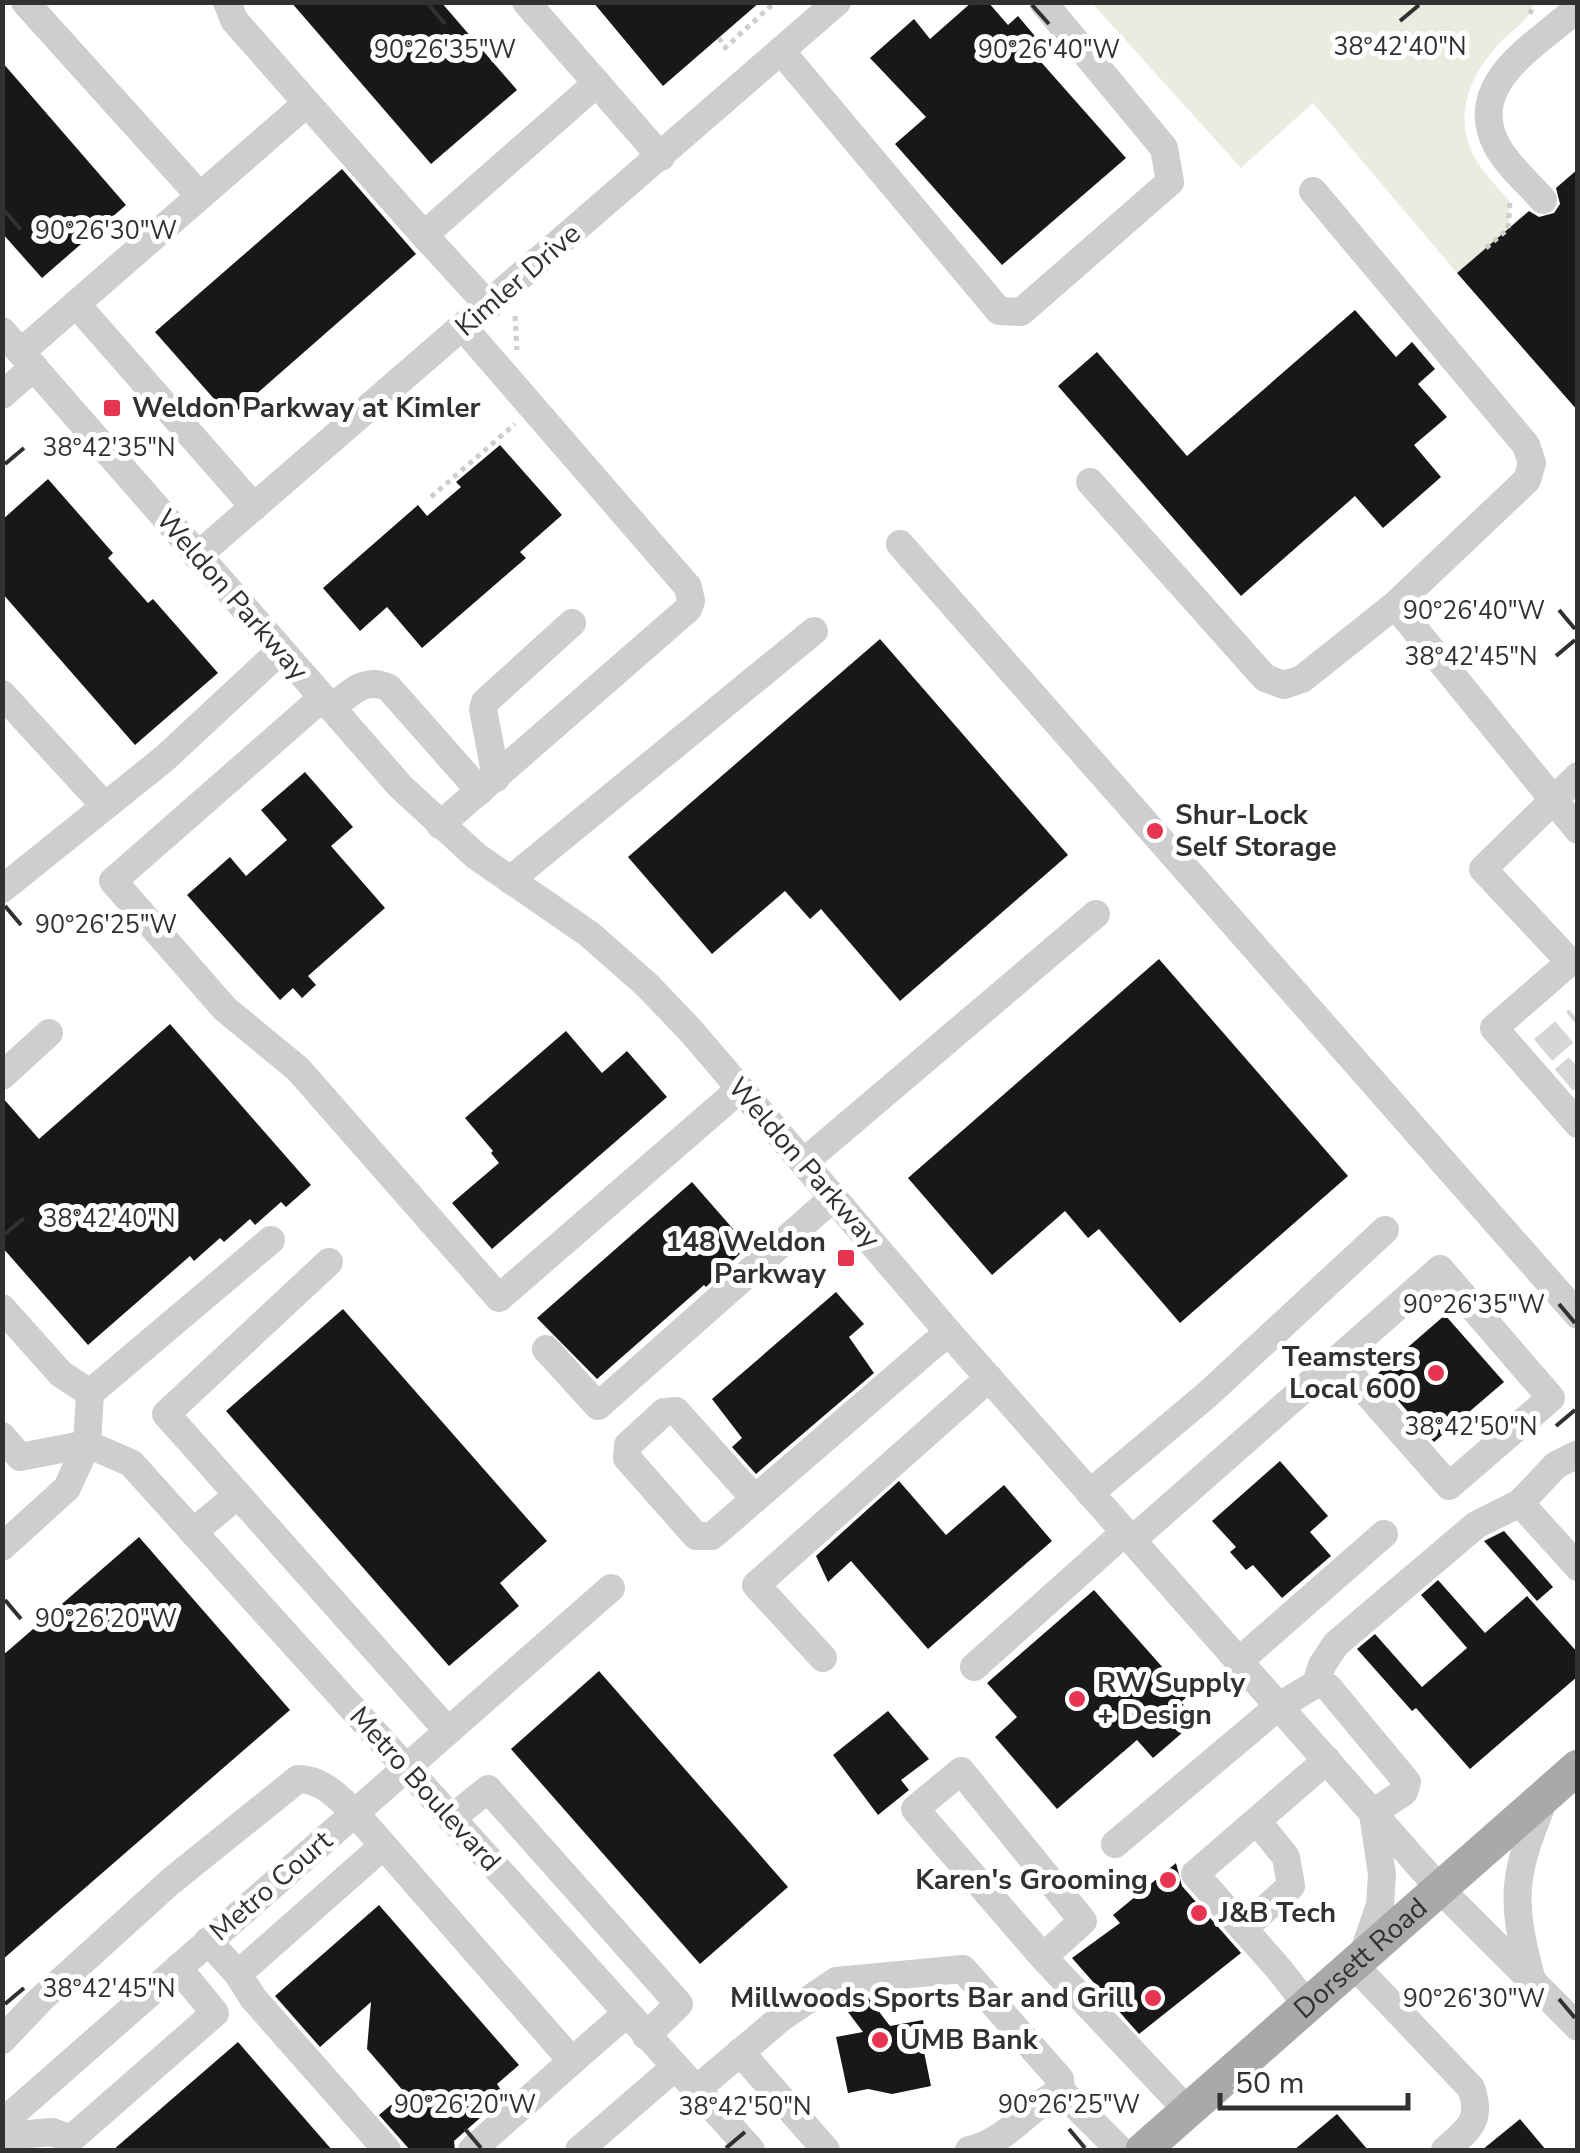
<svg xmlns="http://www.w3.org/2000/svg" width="1580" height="2153" font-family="'Nunito Sans',sans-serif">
	<rect width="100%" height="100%" fill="#fff"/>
	<path fill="#e8eddf" d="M1092,3H1534C1527,24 1514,28 1499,44C1470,74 1452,118 1475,158C1484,174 1499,188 1510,202L1508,229L1457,273L1313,103L1241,168Z"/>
	<g fill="#181818">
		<polygon points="291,2 441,2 517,90 431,164"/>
		<polygon points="593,2 760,2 663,86"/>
		<polygon points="972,2 988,2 1008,25 1018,16 1050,54 1041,62 1126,158 1002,265 895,144 926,117 870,58 914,19 930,39"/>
		<polygon points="2,62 126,205 42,278 2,233"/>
		<polygon points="342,169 416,254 230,417 155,332"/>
		<polygon points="1578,169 1578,411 1457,273 1529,211 1539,217 1554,213 1560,204 1556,188"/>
		<polygon points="1355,310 1396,357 1412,342 1435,369 1418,384 1447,417 1414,445 1441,477 1383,528 1355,496 1241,596 1058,386 1097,352 1187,456"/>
		<polygon points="500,445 562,515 520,552 526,558 422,648 387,607 360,631 323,588 418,505 427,516 461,487 456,482"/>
		<polygon points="48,479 113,553 108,558 148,603 153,599 218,673 135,745 2,593 2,520"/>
		<polygon points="880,639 1068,855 900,1001 821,909 810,919 785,891 712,954 628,857"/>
		<polygon points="305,772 353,827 331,846 385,908 308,976 316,985 302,998 293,988 280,1000 187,895 230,857 246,876 287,840 261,810"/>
		<polygon points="1159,959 1348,1176 1180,1323 1099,1229 1088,1238 1065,1211 992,1275 908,1178"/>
		<polygon points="170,1024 311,1185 286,1207 281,1202 255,1225 250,1219 224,1242 220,1238 194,1261 190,1256 88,1345 2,1247 2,1097 39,1139"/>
		<polygon points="566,1031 602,1073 627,1051 667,1097 492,1249 452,1203 499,1163 491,1153 493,1151 465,1118"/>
		<polygon points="692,1182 748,1246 706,1287 704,1285 597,1379 537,1318"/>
		<polygon points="836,1292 864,1324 849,1337 874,1373 756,1474 732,1447 742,1438 712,1399"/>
		<polygon points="343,1309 547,1541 500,1583 519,1606 449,1666 226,1411"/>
		<polygon points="1445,1315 1504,1382 1434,1442 1376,1375"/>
		<polygon points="1280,1461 1328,1516 1310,1532 1331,1556 1282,1598 1253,1565 1246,1570 1230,1552 1236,1547 1212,1521"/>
		<polygon points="899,1481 946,1535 1004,1485 1052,1541 928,1649 851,1561 828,1582 816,1556"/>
		<polygon points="1504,1531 1553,1587 1537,1601 1484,1541"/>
		<polygon points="139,1537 290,1710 2,1960 2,1656"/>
		<polygon points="1438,1580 1485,1633 1527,1596 1578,1653 1578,1676 1470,1769 1416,1708 1412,1711 1357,1649 1375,1634 1422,1687 1467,1648 1421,1595"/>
		<polygon points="1094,1590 1188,1696 1181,1702 1197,1720 1153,1758 1137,1740 1057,1809 995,1737 1017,1717 987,1683"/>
		<polygon points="599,1671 788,1887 700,1964 511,1749"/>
		<polygon points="888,1711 929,1759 901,1780 909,1790 878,1815 833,1755"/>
		<polygon points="1176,1863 1182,1886 1241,1953 1139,2034 1072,1958 1120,1923 1113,1915"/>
		<polygon points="379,1905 519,2065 497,2084 501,2090 475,2113 480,2118 454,2141 455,2150 410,2150 379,2115 405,2093 367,2049 371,2002 320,2047 275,1996"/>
		<polygon points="867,1996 890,2026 923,2020 925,2033 922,2042 931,2086 892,2094 868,2089 848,2093 836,2037 863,2032 839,2000"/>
		<polygon points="238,2042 332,2150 113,2150"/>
		<polygon points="1337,2114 1368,2150 1294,2150"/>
		<polygon points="1520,2119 1546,2150 1482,2150"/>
	</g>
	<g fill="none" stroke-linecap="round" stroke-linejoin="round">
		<g stroke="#d6d6d6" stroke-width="28" stroke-dasharray="28 14" stroke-linecap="butt">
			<polyline points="1543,1050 1578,1020"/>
			<polyline points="1564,1080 1578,1068"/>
		</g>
		<g stroke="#cecece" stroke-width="5" stroke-dasharray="5 5" stroke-linecap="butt">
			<polyline points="1530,14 1534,2"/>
			<polyline points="719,38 725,48 775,2"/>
			<polyline points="1486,248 1508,229 1510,202"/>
			<polyline points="515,316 517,350"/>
			<polyline points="431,497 515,424"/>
		</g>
		<g stroke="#cecece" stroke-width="28">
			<polyline points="25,2 200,196"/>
			<polyline points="526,2 661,157"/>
			<polyline points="781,51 999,311 1021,312 1170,182 1164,148 1043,2"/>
			<polyline points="307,103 424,235 597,83"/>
			<path d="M1543,200C1528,183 1508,166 1497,146C1466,87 1528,50 1567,17"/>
			<polyline points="424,235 489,306"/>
			<polyline points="76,304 254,507"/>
			<polyline points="2,331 400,786 476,856 589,934 647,985 691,1031 949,1333 1440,1889 1578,2027"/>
			<polyline points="21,352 307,103 234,20 227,2"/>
			<polyline points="2,395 34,367"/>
			<polyline points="1090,482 1265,678 1284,685 1302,679 1395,605 1527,480 1532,463 1526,445 1313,191"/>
			<polyline points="900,544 1578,1315"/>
			<polyline points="197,556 837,2"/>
			<polyline points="1395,605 1578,830"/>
			<polyline points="2,694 105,806"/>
			<polyline points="322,698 113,881 225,1009 298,1069 499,1298 740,1089"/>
			<path d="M332,708C350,693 365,676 389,688L480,791"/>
			<polyline points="1578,776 1483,869 1570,962 1494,1028 1578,1124"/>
			<polyline points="496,778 483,709 485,702 572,623"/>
			<polyline points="440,825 688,609 691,601 688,587 463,327"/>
			<polyline points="510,880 814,631"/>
			<polyline points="2,889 165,758 280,651"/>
			<polyline points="2,1076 49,1033"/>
			<polyline points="804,1162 1096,914"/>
			<polyline points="329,1262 166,1414 448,1731"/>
			<polyline points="2,1308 61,1374 90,1393 87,1444 67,1488 2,1547"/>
			<polyline points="546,1349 598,1406 834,1197"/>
			<polyline points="90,1393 271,1240"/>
			<polyline points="2,1436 20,1457 87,1444"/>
			<polyline points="87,1444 131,1463 751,2150"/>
			<polyline points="1578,1454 1556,1465 1520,1503 1578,1567"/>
			<polyline points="1090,1493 1208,1394 1385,1230"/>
			<polyline points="755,1499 676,1411 664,1412 628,1445 627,1458 696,1536 712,1536 932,1346 949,1333"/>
			<polyline points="193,1532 238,1495"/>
			<polyline points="1132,1540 1440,1269 1551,1398 1449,1486 1337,1359"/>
			<polyline points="823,1658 756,1585 989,1378"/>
			<polyline points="1239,1661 1384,1534"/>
			<polyline points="974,1667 1125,1532"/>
			<polyline points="1316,1684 1322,1665 1336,1644 1476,1525 1520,1503"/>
			<polyline points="451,1819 488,1789 679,2004 646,2036"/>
			<polyline points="1115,1844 1279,1706 1316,1684 1328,1687 1407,1782 1404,1792 1373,1813"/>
			<polyline points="1243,1929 1291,1886 1286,1857 1257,1821"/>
			<polyline points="208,1941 238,1974 383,1846"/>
			<polyline points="1043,1957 1083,1921 961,1771 915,1809 1043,1957 1187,2110"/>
			<polyline points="1362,1957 1380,1905 1382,1874 1373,1814"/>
			<path d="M1354,1965L1471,2088C1483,2122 1468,2129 1445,2150"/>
			<polyline points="238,1974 253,1998 387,2150"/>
			<path d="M1531,1977C1509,1895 1514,1874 1545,1797"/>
			<polyline points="1307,2005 1278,1968 1195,1874 1327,1760"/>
			<path d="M2,2040L41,1999L170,1882L298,1779C322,1779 338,1797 355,1813L572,2061L626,2014"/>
			<polyline points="740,2052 826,2150"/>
			<polyline points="697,2089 781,2018 836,1981 963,1969 1060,2079 1061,2091 1120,2150"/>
			<polyline points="2,2123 611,1588"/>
			<polyline points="2,2136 52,2132 71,2139 215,2013 178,1968"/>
			<polyline points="472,2150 572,2061"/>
			<polyline points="579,2150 674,2068"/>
			<path d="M969,2150C1006,2143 1028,2107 1061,2091"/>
		</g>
		<path stroke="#a9a9a9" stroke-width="35" id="s1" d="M1143,2150L1578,1767"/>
	</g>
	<path fill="none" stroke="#313131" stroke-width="4" d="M429,5L445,24M1032,5L1049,24M1400,21L1419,5M5,211L21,230M5,464L24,448M1559,610L1575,629M1556,656L1575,640M5,906L21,925M5,1234L24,1218M1559,1304L1575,1323M1556,1426L1575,1410M5,1600L21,1619M1559,1999L1575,2018M5,2004L24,1988M465,2129L481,2148M1069,2129L1085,2148M726,2148L745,2132"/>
	<g fill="#e73451" stroke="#fff" stroke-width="4">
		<rect x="102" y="398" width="20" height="20" rx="5"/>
		<circle cx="1155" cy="831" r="10"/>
		<rect x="836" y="1248" width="20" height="20" rx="5"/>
		<circle cx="1436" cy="1373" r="10"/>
		<circle cx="1077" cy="1699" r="10"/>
		<circle cx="1168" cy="1880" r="10"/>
		<circle cx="1199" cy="1913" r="10"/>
		<circle cx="1153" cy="1998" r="10"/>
		<circle cx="880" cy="2040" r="10"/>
	</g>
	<g text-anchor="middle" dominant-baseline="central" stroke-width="10" stroke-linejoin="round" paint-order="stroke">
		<g font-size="28" fill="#313131" stroke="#fff">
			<text transform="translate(518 280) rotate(-41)">Kimler Drive</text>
			<text transform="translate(232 595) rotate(49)">Weldon Parkway</text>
			<text transform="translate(804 1163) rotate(49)">Weldon Parkway</text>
			<text transform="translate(425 1789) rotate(48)">Metro Boulevard</text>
			<text transform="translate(271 1886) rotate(-41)">Metro Court</text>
			<text stroke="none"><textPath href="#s1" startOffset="290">Dorsett Road</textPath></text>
		</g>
		<g font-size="28" font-weight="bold" fill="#313131" stroke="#fff" text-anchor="start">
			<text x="132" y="408">Weldon Parkway at Kimler</text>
			<text x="1175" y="815">Shur-Lock<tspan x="1175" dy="32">Self Storage</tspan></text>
			<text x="826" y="1242" text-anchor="end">148 Weldon<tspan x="826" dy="32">Parkway</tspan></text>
			<text x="1416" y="1357" text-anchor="end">Teamsters<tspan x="1416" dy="32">Local 600</tspan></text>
			<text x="1097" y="1683">RW Supply<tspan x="1097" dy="32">+ Design</tspan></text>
			<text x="1148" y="1880" text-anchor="end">Karen's Grooming</text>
			<text x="1219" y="1913">J&amp;B Tech</text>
			<text x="1133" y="1998" text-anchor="end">Millwoods Sports Bar and Grill</text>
			<text x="900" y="2040">UMB Bank</text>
		</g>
	</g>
	<g font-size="25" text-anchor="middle" fill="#313131" stroke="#fff" stroke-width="10" stroke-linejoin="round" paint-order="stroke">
		<text x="1400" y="55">38°42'40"N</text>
		<text x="445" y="58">90°26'35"W</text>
		<text x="1049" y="58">90°26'40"W</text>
		<text x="106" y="239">90°26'30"W</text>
		<text x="109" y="456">38°42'35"N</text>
		<text x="1474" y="619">90°26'40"W</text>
		<text x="1471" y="665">38°42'45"N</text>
		<text x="106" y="933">90°26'25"W</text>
		<text x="109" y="1227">38°42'40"N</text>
		<text x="1474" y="1313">90°26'35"W</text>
		<text x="1471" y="1435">38°42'50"N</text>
		<text x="106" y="1627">90°26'20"W</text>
		<text x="109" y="1997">38°42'45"N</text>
		<text x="1474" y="2007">90°26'30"W</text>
		<text x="465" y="2113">90°26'20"W</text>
		<text x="1069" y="2113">90°26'25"W</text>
		<text x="745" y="2115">38°42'50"N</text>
	</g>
	<rect width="1580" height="2153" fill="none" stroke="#313131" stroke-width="10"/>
	<path d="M1220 2093v15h188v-15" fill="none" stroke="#313131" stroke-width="5"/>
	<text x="1235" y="2093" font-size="30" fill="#313131" stroke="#ffffff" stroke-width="8" paint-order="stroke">50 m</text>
</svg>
